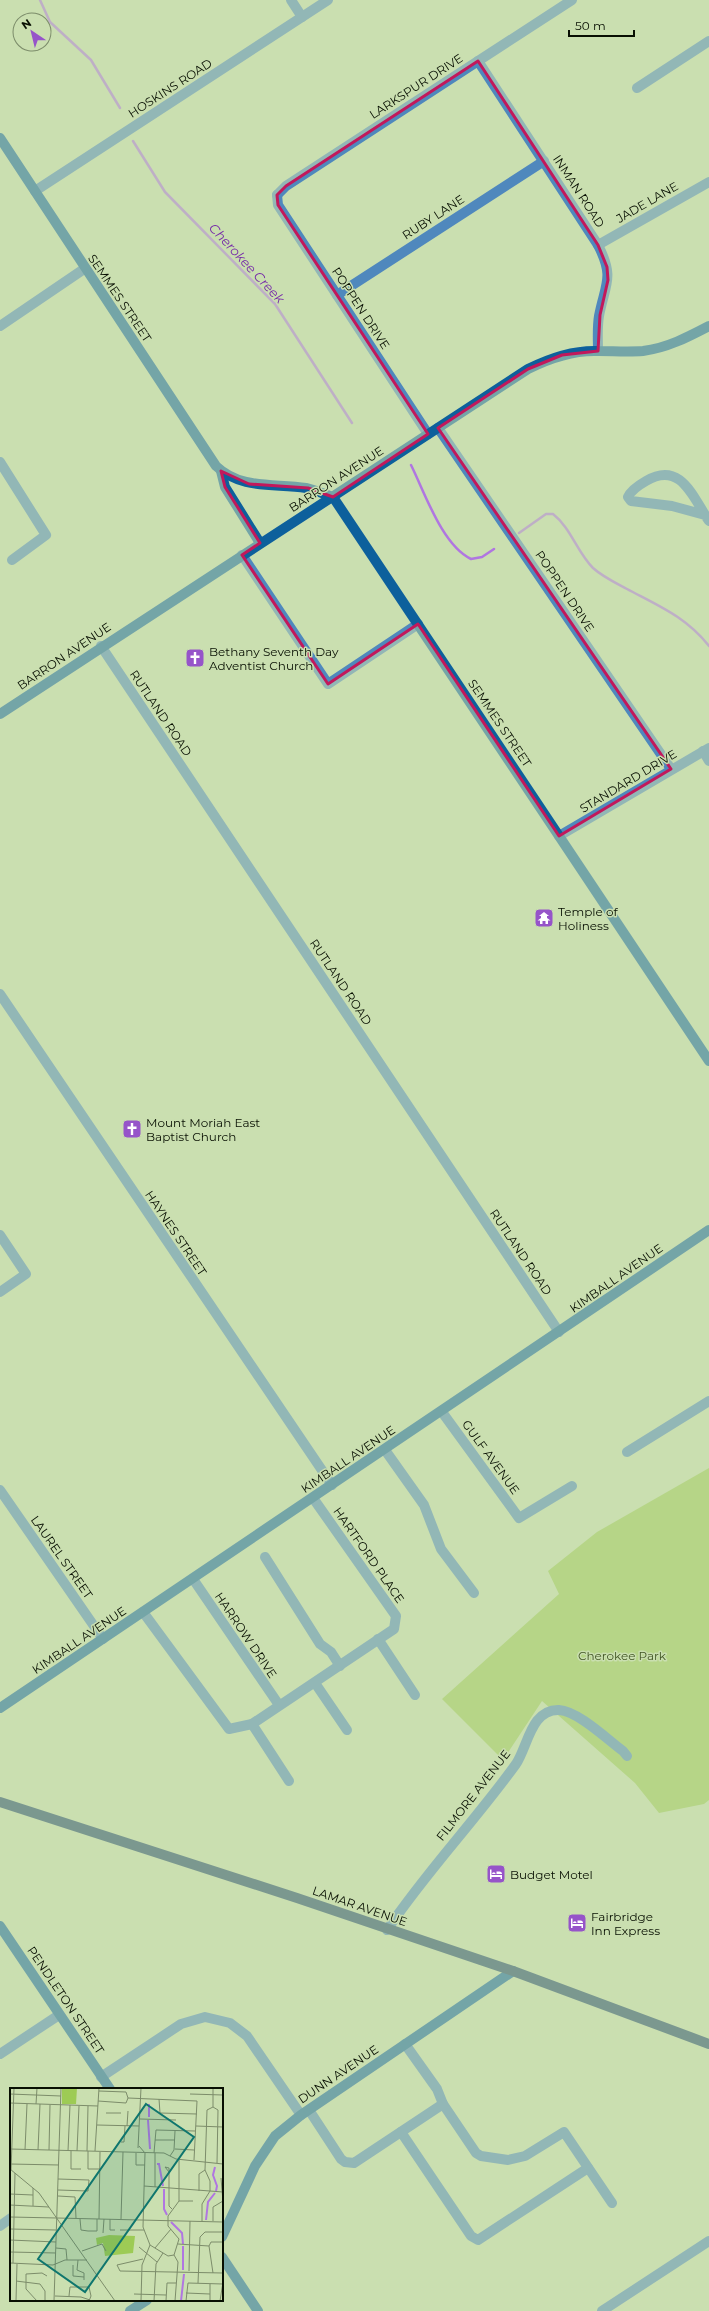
<svg xmlns="http://www.w3.org/2000/svg" width="709" height="2311" font-family="Montserrat,sans-serif">
	<rect width="100%" height="100%" fill="#cadfb0"/>
	<polygon fill="#9dcb55" points="709,1468 709,1800 704,1804 659,1813 635,1783 542,1701 503,1760 442,1699 559,1594 548,1571 597,1532"/>
	<g fill="none" stroke-linecap="round" stroke-linejoin="round">
		<g stroke="#b076e1" stroke-width="2.5">
			<polyline points="40,0 50,22 91,60 120,108"/>
			<polyline points="133,141 165,192 275,304 352,423"/>
			<path d="M411,465C425,493 442,545 471,559L482,557L494,549"/>
			<path d="M519,533L546,514H553C571,528 577,552 593,568C603,577 616,583 627,589C659,606 686,617 709,646"/>
		</g>
		<g stroke="#4f88bd" stroke-width="10">
			<polyline points="291,0 302,17"/>
			<path d="M478,61L598,245C615,278 605,284 599,316C597,328 598,339 598,351"/>
			<polyline points="637,88 709,41"/>
			<polyline points="35,191 328,0"/>
			<polyline points="277,195 286,186 572,0"/>
			<polyline points="277,195 278,205 428,434"/>
			<polyline points="598,245 709,182"/>
			<polyline points="337,295 544,161"/>
			<polyline points="0,326 84,269"/>
			<polyline points="438,428 671,769"/>
			<polyline points="0,462 46,535 12,560"/>
			<path d="M705,515L672,506L631,501L628,497C631,490 639,485 646,481C681,460 693,498 709,521"/>
			<polyline points="242,555 328,684 418,624"/>
			<polyline points="101,646 559,1332"/>
			<polyline points="703,751 709,761"/>
			<polyline points="559,836 709,748"/>
			<polyline points="0,994 332,1485"/>
			<polyline points="0,1235 26,1274 0,1292"/>
			<polyline points="442,1412 519,1518 572,1486"/>
			<polyline points="385,1450 424,1505 441,1549 474,1593"/>
			<polyline points="627,1452 709,1401"/>
			<polyline points="0,1490 103,1639"/>
			<polyline points="265,1557 320,1644 331,1652 340,1666"/>
			<polyline points="193,1579 279,1705"/>
			<polyline points="143,1612 229,1729 252,1724 394,1629 396,1616 313,1498"/>
			<polyline points="378,1639 415,1695"/>
			<polyline points="315,1683 347,1730"/>
			<polyline points="252,1724 289,1781"/>
			<path d="M387,1930C426,1872 475,1821 516,1764C528,1746 531,1709 559,1710C578,1711 608,1740 623,1751L627,1756"/>
			<polyline points="405,2044 437,2089 443,2104 476,2153 481,2156 508,2160 525,2156 564,2132 612,2203"/>
			<polyline points="0,2054 59,2015"/>
			<polyline points="101,2077 181,2024 205,2017 230,2023 247,2036 301,2115"/>
			<polyline points="309,2110 341,2159 345,2162 354,2163 443,2104"/>
			<polyline points="401,2132 471,2236 478,2240 588,2168"/>
			<polyline points="0,2226 11,2218"/>
			<polyline points="602,2311 709,2241"/>
		</g>
		<g stroke="#0d609c" stroke-width="10">
			<path d="M0,138L216,466C241,490 275,483 306,488C315,490 324,494 333,497L709,1061"/>
			<polyline points="221,471 225,487 260,543"/>
			<path d="M0,714L528,369C550,358 573,350 598,351C613,351 628,352 643,351C667,348 688,337 709,326"/>
			<polyline points="0,1708 709,1230"/>
			<polyline points="0,1926 110,2089"/>
			<polyline points="222,2237 255,2166 275,2136 301,2115 513,1971"/>
			<polyline points="222,2257 258,2311"/>
			<polyline points="130,2311 147,2300"/>
		</g>
		<polyline stroke="#1b4467" stroke-width="10" points="0,1802 297,1898 513,1971 709,2044"/>
	</g>
	<path d="M0 0H709V2311H0ZM478,61L598,245L607,267L608,280L600,315L598,351L562,355L528,369L438,428L671,769L559,836L418,624L328,684L242,555L260,543L225,487L221,471L249,484L308,488L333,497L428,434L278,205L277,195L286,186Z" fill="#cadfb0" fill-opacity=".55" fill-rule="evenodd"/>
	<path fill="none" stroke="#c2185b" stroke-width="3" stroke-linejoin="round" d="M478,61L598,245L607,267L608,280L600,315L598,351L562,355L528,369L438,428L671,769L559,836L418,624L328,684L242,555L260,543L225,487L221,471L249,484L308,488L333,497L428,434L278,205L277,195L286,186Z"/>
	<defs>
		<g id="church-square" transform="scale(1)"><rect x="-9" y="-9" width="18" height="18" rx="4" fill="#9654c9" stroke="#cadfb0"/><path d="M-1.2-6h2.4v3.5h3.3v2.4h-3.3V6h-2.4V-.1h-3.3v-2.4h3.3Z" fill="#fff"/></g>
		<g id="temple-square" transform="scale(1)"><rect x="-9" y="-9" width="18" height="18" rx="4" fill="#9654c9" stroke="#cadfb0"/><path d="M0-6L5-2H3V0L6.5 2.5H4V6H1.5V3h-3V6H-4V2.5H-6.5L-3 0V-2H-5Z" fill="#fff"/></g>
		<g id="hotel-square" transform="scale(1)"><rect x="-9" y="-9" width="18" height="18" rx="4" fill="#9654c9" stroke="#cadfb0"/><path d="M-6-4.5h1.5V1H6V5H4.5V3h-9V5H-6ZM-4 0a1.8 1.8 0 1 1 3.6 0ZM.5 0V-2.5h3Q6-2.5 6 0Z" fill="#fff"/></g>
	</defs>
	<g fill-rule="evenodd">
		<use href="#church-square" x="195" y="658"/>
		<use href="#temple-square" x="544" y="918"/>
		<use href="#church-square" x="132" y="1129"/>
		<use href="#hotel-square" x="496" y="1874"/>
		<use href="#hotel-square" x="577" y="1923"/>
	</g>
	<g text-anchor="middle" dominant-baseline="central" stroke-width="3" stroke-linejoin="round" paint-order="stroke">
		<g font-size="12" fill="#080f02" stroke="#cadfb0">
			<text transform="translate(416 86) rotate(-33)">LARKSPUR DRIVE</text>
			<text transform="translate(170 88) rotate(-33)">HOSKINS ROAD</text>
			<text transform="translate(579 191) rotate(57)">INMAN ROAD</text>
			<text transform="translate(647 202) rotate(-30)">JADE LANE</text>
			<text transform="translate(433 217) rotate(-33)">RUBY LANE</text>
			<text transform="translate(120 298) rotate(56)">SEMMES STREET</text>
			<text transform="translate(361 308) rotate(57)">POPPEN DRIVE</text>
			<text transform="translate(336 479) rotate(-33)">BARRON AVENUE</text>
			<text transform="translate(565 591) rotate(56)">POPPEN DRIVE</text>
			<text transform="translate(64 656) rotate(-34)">BARRON AVENUE</text>
			<text transform="translate(161 713) rotate(56)">RUTLAND ROAD</text>
			<text transform="translate(500 723) rotate(56)">SEMMES STREET</text>
			<text transform="translate(628 781) rotate(-31)">STANDARD DRIVE</text>
			<text transform="translate(341 982) rotate(56)">RUTLAND ROAD</text>
			<text transform="translate(176 1233) rotate(56)">HAYNES STREET</text>
			<text transform="translate(521 1252) rotate(56)">RUTLAND ROAD</text>
			<text transform="translate(616 1278) rotate(-35)">KIMBALL AVENUE</text>
			<text transform="translate(491 1457) rotate(54)">GULF AVENUE</text>
			<text transform="translate(348 1459) rotate(-34)">KIMBALL AVENUE</text>
			<text transform="translate(369 1555) rotate(55)">HARTFORD PLACE</text>
			<text transform="translate(62 1557) rotate(55)">LAUREL STREET</text>
			<text transform="translate(246 1635) rotate(56)">HARROW DRIVE</text>
			<text transform="translate(79 1640) rotate(-34)">KIMBALL AVENUE</text>
			<text transform="translate(473 1795) rotate(-52)">FILMORE AVENUE</text>
			<text transform="translate(360 1906) rotate(19)">LAMAR AVENUE</text>
			<text transform="translate(66 2000) rotate(56)">PENDLETON STREET</text>
			<text transform="translate(338 2074) rotate(-34)">DUNN AVENUE</text>
		</g>
		<g font-size="12" fill="#080f02" stroke="#cadfb0" text-anchor="start">
			<text x="209" y="651">Bethany Seventh Day<tspan x="209" dy="14">Adventist Church</tspan></text>
			<text x="558" y="911">Temple of<tspan x="558" dy="14">Holiness</tspan></text>
			<text x="146" y="1122">Mount Moriah East<tspan x="146" dy="14">Baptist Church</tspan></text>
			<text x="510" y="1874">Budget Motel</text>
			<text x="591" y="1916">Fairbridge<tspan x="591" dy="14">Inn Express</tspan></text>
		</g>
		<g font-size="12" fill="#425625" stroke="#cadfb0">
			<text x="622" y="1655">Cherokee Park</text>
		</g>
		<g font-size="13" font-style="italic" fill="#7528a8" stroke="#cadfb0">
			<text transform="translate(247 263) rotate(47)">Cherokee Creek</text>
		</g>
	</g>
	<g transform="translate(10 2088)">
		<rect width="213" height="213" fill="#cadfb0"/>
		<path d="M52,0H67L66,16H52ZM99,147L125,148L123,165L95,168L93,155L87,157L86,150Z" fill="#9dcb55"/>
		<path fill="none" stroke="#b076e1" stroke-width="2" d="M139,16V29M138,32L140,61M147,76H149L153,98M205,79L203,87L207,98L206,103M154,101V121L157,127M196,132L198,114L205,105M161,134L172,145L173,156M173,158V182M171,213L174,186"/>
		<path fill="none" stroke="#7c8c6a" stroke-width="1" d="M89,3L116,4L118,10M0,6L51,8M180,6L213,7M118,10L187,13L184,72M149,11L150,25L187,26M88,13L116,15L118,10M0,15L88,18M26,16L27,0M203,19L208,22L207,75M203,19V0M96,25H111M130,31L166,32M87,37L129,38M117,38L118,23M186,38L213,39M146,42L185,43M145,52H165M111,54H114L115,38M129,58L135,65L133,139L140,157L132,177L131,213M128,60L131,0M0,61L154,65L166,71L213,76M165,61L184,62M15,62L17,16M28,62L30,16M39,62L40,17M58,63L60,17M61,63V81H71M67,63L69,18M77,63L78,18M78,63V81H90M85,63L89,0M126,65V77H135M144,65L146,42M160,68L164,62L165,43M0,76L49,77M0,81L29,105L105,213M1,82L4,0M211,90L213,114M134,98L213,104M145,99V65M159,100V80L155,79L159,84M159,100V118L162,121M48,102L78,103L79,92L48,91M189,103V86L195,82M0,106L23,107M48,108L65,109L66,130M169,113H183M0,117L39,119M23,118V100M0,129L47,130M47,130L213,134M70,131L71,142L78,143H87V131M89,131L90,64M100,131V142H105M111,131L113,64M192,133V116L200,103V93L195,82L197,22L203,19M203,133V119L213,113M0,141L46,142M110,142H134M93,145L94,131M0,152L46,154M168,156L199,158M140,157L158,168L164,167M199,158L203,185M199,158L201,154H213M129,159L147,174M46,160L56,161L57,172M145,160L161,141M72,163L92,156L96,163M0,164L46,165M164,167L169,151L158,138V128L169,113V71M164,167L168,174L165,213M133,171L107,177L110,183L213,185M68,172L67,182L74,185V192M0,175L43,177L55,172H77M3,175L5,85M63,177V188L74,189M179,183L180,133M6,193L30,196L35,203V213M188,195L190,149L195,144H213M176,205L200,206M124,206L156,207M45,208L71,209L80,212M59,208L60,199H79L81,208L79,213M6,213L7,176M27,213L16,201V186L32,185L37,188M44,213L51,0M144,213L146,176L153,165M156,213L157,195H166M176,213L178,195L213,196M200,213V196M210,213L213,194"/>
		<path fill="#0f766e" fill-opacity="0.15" stroke="#0f766e" stroke-width="2" d="M136,16L184,49L75,204L28,171Z"/>
		<rect width="213" height="213" fill="none" stroke="#080f02" stroke-width="2"/>
	</g>
	<g transform="translate(32 32) rotate(325)"><circle r="19" fill="#cadfb0" stroke="#7c8c6a"/>
	<path d="M0-3L7 15L0 10L-7 15Z" fill="#9654c9"/>
	<text y="-6" font-size="11" font-weight="bold" text-anchor="middle" fill="#080f02">N</text>
	</g>
	<path d="M569 30v6h65v-6" fill="none" stroke="#080f02" stroke-width="2"/>
	<text x="575" y="30" font-size="12" fill="#080f02" stroke="#cadfb0" stroke-width="3" paint-order="stroke">50 m</text>
</svg>
